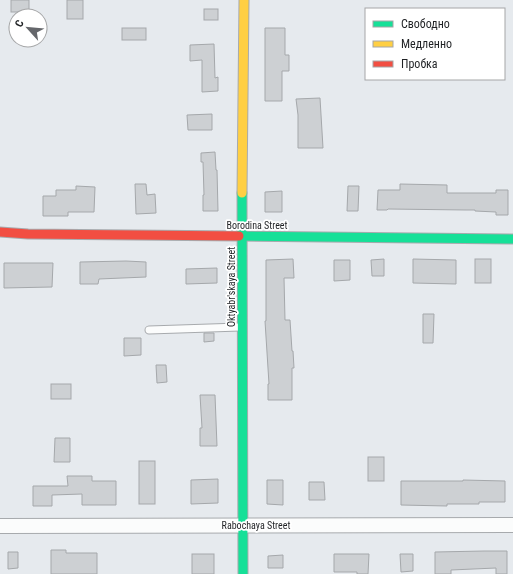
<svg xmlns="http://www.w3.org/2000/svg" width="513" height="574" font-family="'Roboto Condensed',sans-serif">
	<rect width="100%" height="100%" fill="#e6eaee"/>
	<g fill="#cdd0d3" stroke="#a5a8ab">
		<rect x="11" y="0" width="18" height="12"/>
		<rect x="67" y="0" width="16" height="19"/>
		<rect x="204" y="9" width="14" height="11"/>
		<rect x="122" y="28" width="24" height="12"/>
		<polygon points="265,28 285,28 285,55 289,55 289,71 282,71 282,101 265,101"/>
		<polygon points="214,44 215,78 218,77 218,91 202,92 202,60 190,61 190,45"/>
		<polygon points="320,98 323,148 298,148 298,115 296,99"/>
		<polygon points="212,114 212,130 188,130 187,115"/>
		<polygon points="215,152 216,170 217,170 218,211 203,211 203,195 204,195 203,162 201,162 201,153"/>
		<polygon points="135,184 146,184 147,195 155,194 156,213 136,214"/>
		<polygon points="400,184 447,185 447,193 496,193 496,190 508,190 508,215 496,215 496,212 475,211 475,210 466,210 388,209 387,210 377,210 378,190 400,190"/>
		<polygon points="76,186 95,187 94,212 68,212 68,216 43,216 43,196 56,196 56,190 76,190"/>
		<polygon points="348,186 359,186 358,211 347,211"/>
		<polygon points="282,191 282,212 265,212 265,192"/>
		<polygon points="293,259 294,278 284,278 285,320 290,320 292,351 293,351 294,368 292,368 292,400 268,400 268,384 269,384 265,321 266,321 266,260"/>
		<polygon points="384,259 384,276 372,276 371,260"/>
		<polygon points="413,259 456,260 456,284 413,283"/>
		<rect x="475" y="259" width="16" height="24"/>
		<polygon points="334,260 350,260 350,280 334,281"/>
		<polygon points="126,261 146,262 146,277 99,279 98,284 80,284 80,262"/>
		<polygon points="4,263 53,263 52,287 4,288"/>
		<polygon points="217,268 217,283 186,284 186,269"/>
		<polygon points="423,314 434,314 433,343 423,343"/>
		<polygon points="204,333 214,333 214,341 204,342"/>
		<polygon points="124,338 141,338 141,355 124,356"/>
		<polygon points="156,365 166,365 167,382 157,383"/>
		<rect x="51" y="384" width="20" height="15"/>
		<polygon points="200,395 215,395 217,446 200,446 200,428 202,428"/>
		<polygon points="55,438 70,438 70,462 54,462"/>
		<rect x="368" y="457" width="16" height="24"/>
		<rect x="139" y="461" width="16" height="43"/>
		<polygon points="67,476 92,476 92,481 116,481 116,505 82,505 82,494 52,495 52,506 33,506 33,486 68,486"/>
		<polygon points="218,479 218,503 191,504 191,480"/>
		<polygon points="267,480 283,480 283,505 267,504"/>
		<polygon points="463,480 505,481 505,502 479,502 479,504 447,504 447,506 401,505 401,481 463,481"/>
		<polygon points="309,482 324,482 325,500 309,500"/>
		<polygon points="51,550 66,550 66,553 97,553 97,574 51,574"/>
		<polygon points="484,551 507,551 507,574 496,574 496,568 451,570 451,574 435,574 435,552"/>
		<polygon points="8,552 18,552 18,568 8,569"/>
		<rect x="192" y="554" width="22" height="20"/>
		<polygon points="334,554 369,554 368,574 357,574 357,572 334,572"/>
		<polygon points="400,554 413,554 413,571 401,572"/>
		<polygon points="283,555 283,568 268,568 268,556"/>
	</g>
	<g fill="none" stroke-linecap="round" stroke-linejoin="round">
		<g stroke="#a7aaad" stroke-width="9">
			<polyline id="lane" points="149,330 240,327"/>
		</g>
		<g stroke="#a7aaad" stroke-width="16">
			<polyline id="street" points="0,526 513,525"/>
		</g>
		<g stroke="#a7aaad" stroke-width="11">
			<g id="fast">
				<polyline points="242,193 243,574"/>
				<polyline points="239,236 513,239"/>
			</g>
		</g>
		<g stroke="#a7aaad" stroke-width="11">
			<polyline id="slow" points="242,193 244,0"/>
		</g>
		<g stroke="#a7aaad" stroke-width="11">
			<polyline id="jam" points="0,232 28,234 239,236"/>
		</g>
		<use href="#lane" stroke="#fbfcfc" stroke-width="7"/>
		<use href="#street" stroke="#fbfcfc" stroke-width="14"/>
		<use href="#fast" stroke="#16e098" stroke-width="9"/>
		<use href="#slow" stroke="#ffcf43" stroke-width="9"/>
		<use href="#jam" stroke="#f24e42" stroke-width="9"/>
	</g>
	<g text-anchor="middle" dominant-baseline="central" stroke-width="3.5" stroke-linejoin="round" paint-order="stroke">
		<g font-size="10" fill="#1f2124" stroke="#fff">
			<text x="257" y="225">Borodina Street</text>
			<text transform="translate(231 287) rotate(-90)">Oktyabr'skaya Street</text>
			<text x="256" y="525">Rabochaya Street</text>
		</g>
	</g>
	<rect x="365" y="8" width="140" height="72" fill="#ffffff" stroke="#a5a6a7"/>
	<rect x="373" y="21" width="20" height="6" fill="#16e098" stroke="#a5a6a7"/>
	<text x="401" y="28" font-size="12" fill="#1f2124">Свободно</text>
	<rect x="373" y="41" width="20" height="6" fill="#ffcf43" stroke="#a5a6a7"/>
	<text x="401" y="48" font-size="12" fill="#1f2124">Медленно</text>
	<rect x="373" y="61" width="20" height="6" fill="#f24e42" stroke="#a5a6a7"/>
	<text x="401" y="68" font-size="12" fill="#1f2124">Пробка</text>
	<g transform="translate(28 28) rotate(297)"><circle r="19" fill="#ffffff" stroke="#a5a6a7"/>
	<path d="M0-3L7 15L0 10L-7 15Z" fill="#65676b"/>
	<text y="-6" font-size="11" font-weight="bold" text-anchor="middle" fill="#1f2124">С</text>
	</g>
</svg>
